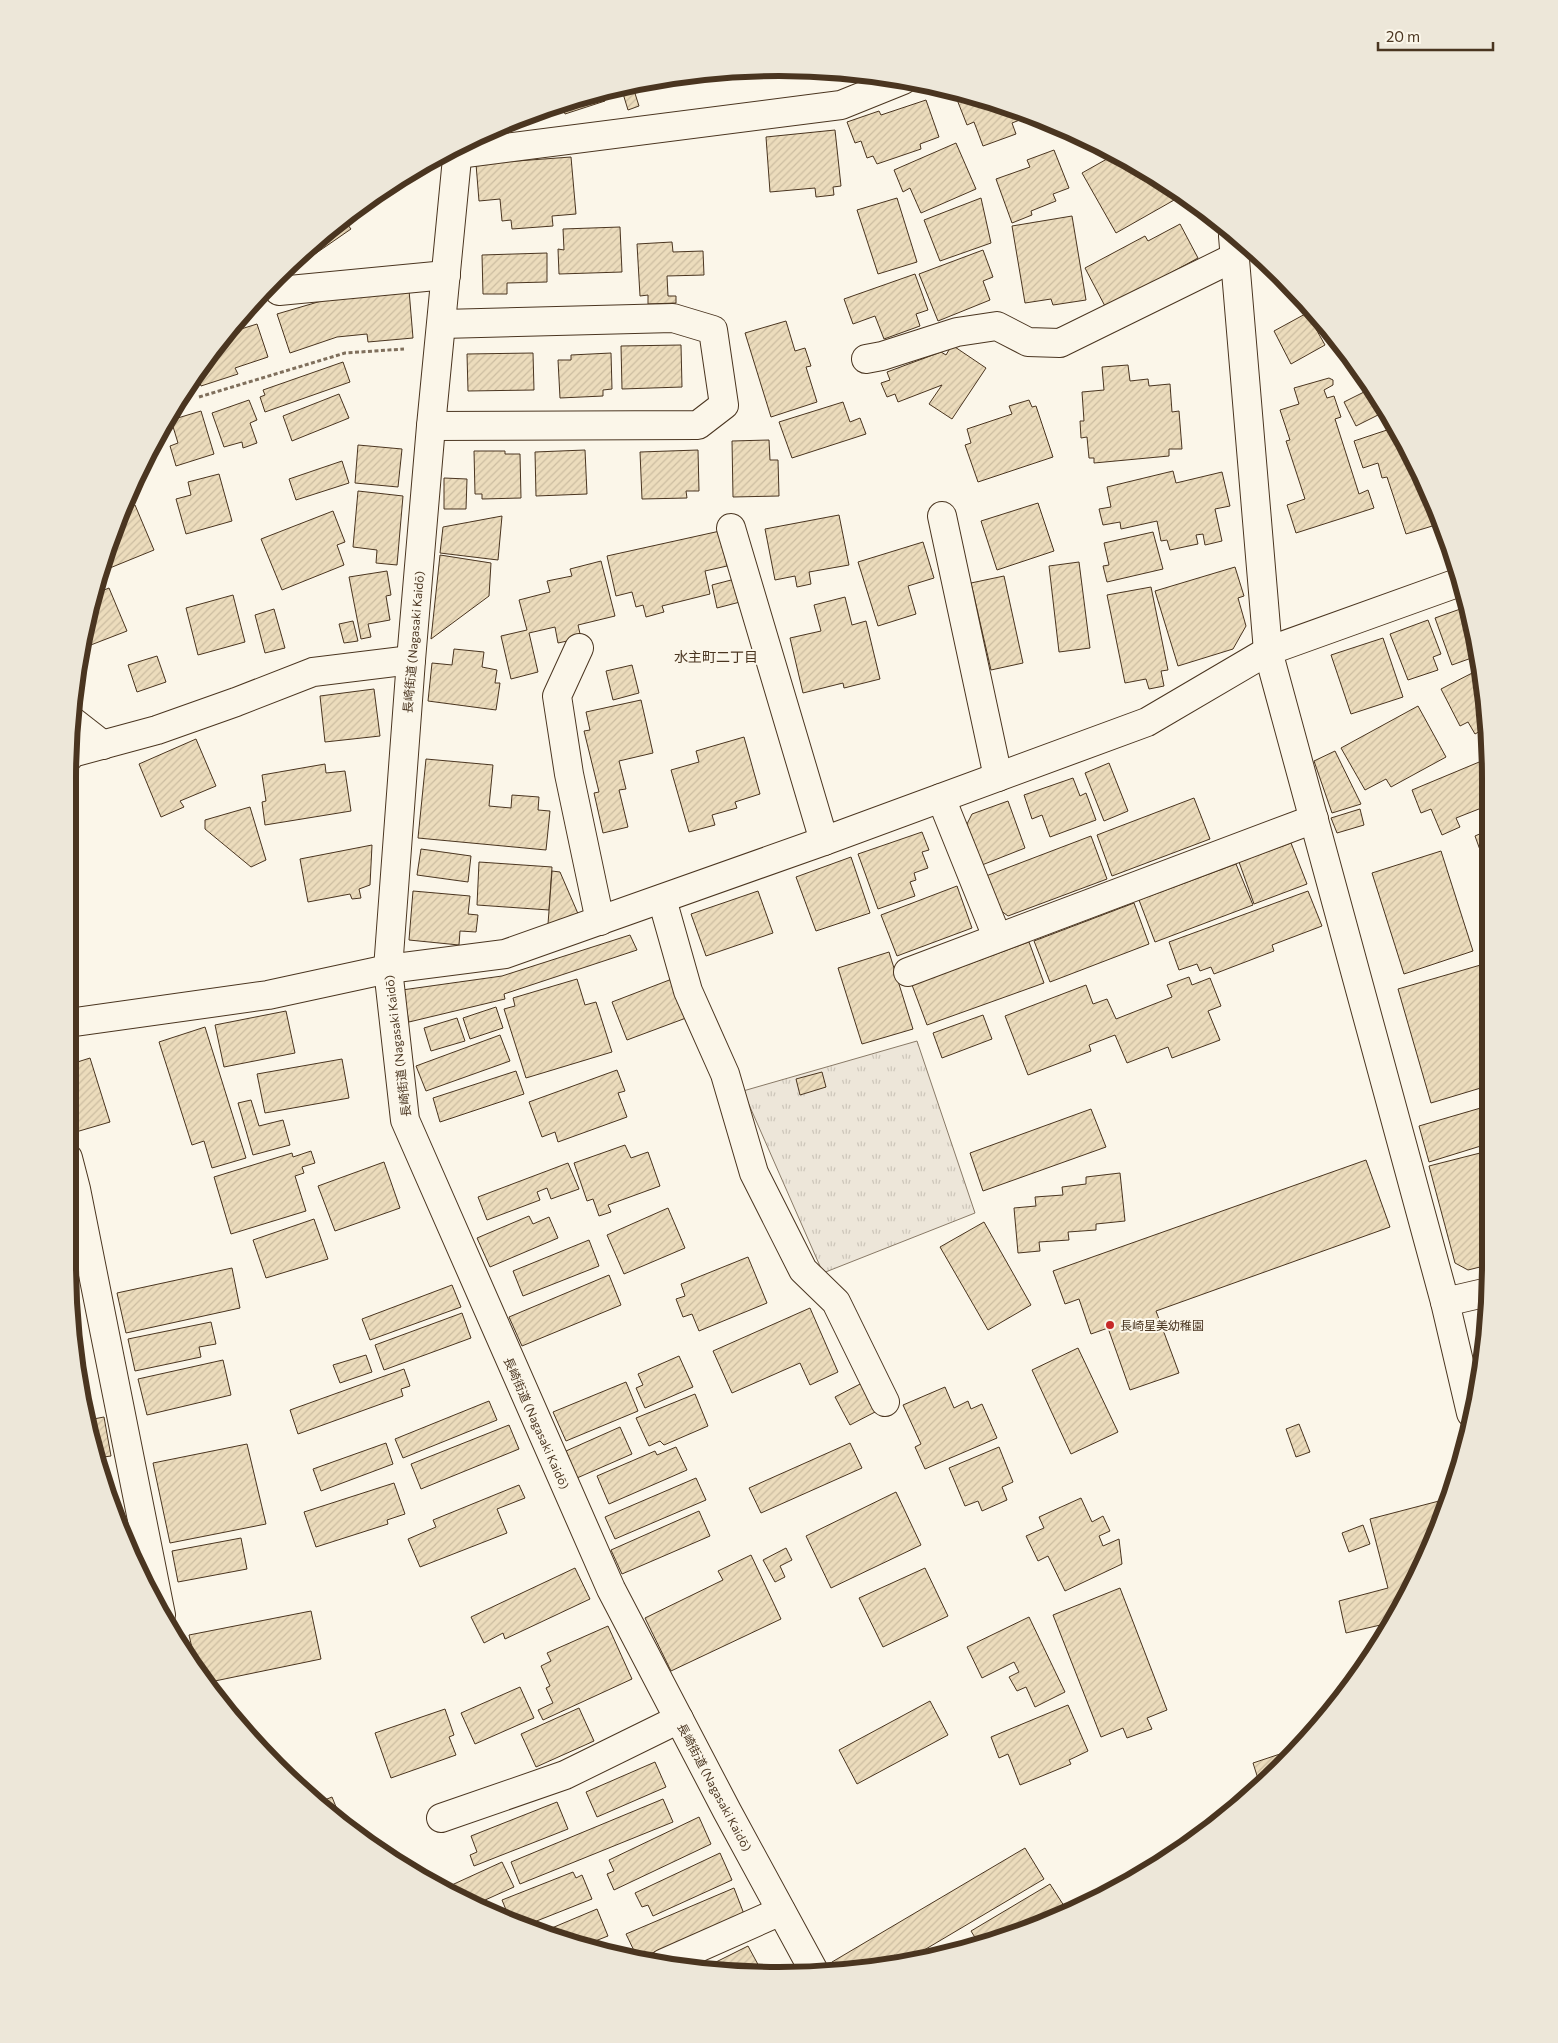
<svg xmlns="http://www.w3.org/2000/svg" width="1558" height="2043" font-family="Commissioner,'Noto Sans JP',sans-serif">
	<defs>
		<pattern id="grass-tufts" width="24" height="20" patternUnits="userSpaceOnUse" patternTransform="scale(1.25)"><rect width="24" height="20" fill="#ede6d9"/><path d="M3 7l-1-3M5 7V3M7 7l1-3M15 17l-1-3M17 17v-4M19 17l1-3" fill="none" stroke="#cdc6ba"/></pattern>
		<pattern id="building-hatch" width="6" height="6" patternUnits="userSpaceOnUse" patternTransform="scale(1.25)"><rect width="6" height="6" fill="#ecdcbc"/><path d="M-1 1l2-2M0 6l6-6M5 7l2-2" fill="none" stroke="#ccbda1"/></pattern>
	</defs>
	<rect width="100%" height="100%" fill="#fbf6e9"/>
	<polygon fill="url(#grass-tufts)" stroke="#887966" points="917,1041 975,1213 823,1273 743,1091"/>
	<g fill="url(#building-hatch)" stroke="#4a3520">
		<polygon points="632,84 639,106 628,110 621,87"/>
		<polygon points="954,92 1030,115 1030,116 1012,123 1016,134 983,146 974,122 967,125"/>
		<polygon points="602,93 605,101 565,114 562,105"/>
		<polygon points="926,100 939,137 920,144 921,149 877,164 873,156 867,158 861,141 855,143 847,122 879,111 881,115"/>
		<polygon points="835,130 841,186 833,187 834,195 816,197 815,188 770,192 766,137"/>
		<polygon points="956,143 976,189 921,213 910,188 903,192 894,170"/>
		<polygon points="1054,150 1069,188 1053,194 1056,201 1031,211 1032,215 1012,223 996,179 1030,167 1027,160"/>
		<polygon points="1114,155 1174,187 1183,195 1116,233 1082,173"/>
		<polygon points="571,157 576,214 552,216 553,226 512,229 511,220 502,221 500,199 479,201 476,164"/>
		<polygon points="897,198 917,262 878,274 857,210"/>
		<polygon points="981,198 991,243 940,261 924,220"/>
		<polygon points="1072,216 1086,300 1053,305 1051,299 1025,303 1012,226"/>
		<polygon points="344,220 351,229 286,274 283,270"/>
		<polygon points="1180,224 1198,258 1106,308 1085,268 1145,236 1148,241"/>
		<polygon points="620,227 622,272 559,274 558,249 564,250 563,229"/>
		<polygon points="672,242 673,252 703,251 704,275 667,276 668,296 676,296 676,303 648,304 648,295 640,296 637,244"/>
		<polygon points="983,250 993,277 983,281 990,300 938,321 919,274"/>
		<polygon points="547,253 547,282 507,283 507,294 483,294 482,255"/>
		<polygon points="915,274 928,310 916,314 920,326 884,339 875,316 853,324 844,299"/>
		<polygon points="409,290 413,338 368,342 367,334 337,337 290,353 277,314 335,297"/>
		<polygon points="1307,313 1325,345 1291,364 1274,331"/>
		<polygon points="786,321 795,351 805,348 811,366 806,367 817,402 771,417 745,333"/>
		<polygon points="257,324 268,357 235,368 238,374 201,386 197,374 214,346 225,334"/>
		<polygon points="681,345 682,387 622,389 621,346"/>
		<polygon points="952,345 986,368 952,419 929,404 942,385 898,402 895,394 887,397 881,383 890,380 887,372 941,352 946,355"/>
		<polygon points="533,353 534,390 468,391 467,354"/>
		<polygon points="611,353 612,389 603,390 603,396 560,398 558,360 571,360 571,355"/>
		<polygon points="343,362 350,382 265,412 260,397 265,395 263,390"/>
		<polygon points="1128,365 1130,381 1148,379 1149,386 1170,384 1172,412 1179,411 1182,449 1169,449 1169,456 1094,463 1094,458 1089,458 1087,437 1081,438 1080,421 1084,421 1082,392 1104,390 1102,367"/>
		<polygon points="1329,378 1333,380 1333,385 1324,390 1327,398 1334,396 1341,417 1335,419 1359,494 1368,490 1374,508 1296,533 1287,505 1305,499 1286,441 1290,440 1280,410 1299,404 1294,388"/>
		<polygon points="1370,389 1382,413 1356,426 1344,402"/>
		<polygon points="339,394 349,418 292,441 283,416"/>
		<polygon points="249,400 257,420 250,423 257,443 243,448 242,442 224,447 212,413"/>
		<polygon points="1029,400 1032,407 1036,406 1053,457 978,482 965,445 971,443 967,429 1012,414 1009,406"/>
		<polygon points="843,402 850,422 860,418 866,434 792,458 779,422"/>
		<polygon points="201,411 214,454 176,466 170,446 178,443 171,420"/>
		<polygon points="1393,428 1439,524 1406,534 1387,477 1382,478 1378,463 1363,468 1354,441"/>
		<polygon points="769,440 770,460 778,460 779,496 733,497 732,441"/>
		<polygon points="358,445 402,449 398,487 355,483"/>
		<polygon points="585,450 587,494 536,496 535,452"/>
		<polygon points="698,450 699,491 686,491 687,498 642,499 640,452"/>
		<polygon points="474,451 505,451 505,454 520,454 521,498 482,499 482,494 475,494"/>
		<polygon points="342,461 349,483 296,500 289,479"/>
		<polygon points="1173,471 1176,483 1222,472 1230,506 1215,509 1222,541 1205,545 1203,534 1196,535 1198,544 1170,550 1167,540 1161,541 1157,521 1121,529 1120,522 1103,525 1099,509 1111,507 1107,487"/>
		<polygon points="219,474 232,521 186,534 176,499 191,495 188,482"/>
		<polygon points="444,478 467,479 466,509 444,509"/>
		<polygon points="358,491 403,496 397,565 376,563 377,550 353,547"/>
		<polygon points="1038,503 1054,551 997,570 981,521"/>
		<polygon points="135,505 154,550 100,572 124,509"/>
		<polygon points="333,511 345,542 337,545 344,565 282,590 261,539"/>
		<polygon points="839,515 849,565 809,572 811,584 797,587 795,576 775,580 765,529"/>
		<polygon points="502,516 498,560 440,553 443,527"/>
		<polygon points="720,531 727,566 705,571 710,594 662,606 664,612 646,617 643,605 636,607 632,592 616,596 607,556"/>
		<polygon points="1153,532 1163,569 1107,582 1103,566 1109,565 1104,543"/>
		<polygon points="923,542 934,578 908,586 916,614 878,626 858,562"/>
		<polygon points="440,555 491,563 489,596 431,639"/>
		<polygon points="601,561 615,616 578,625 581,638 558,643 555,627 529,633 538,672 511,679 501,636 527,630 519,600 550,592 547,581 572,576 570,569"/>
		<polygon points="1079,562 1090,648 1059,652 1049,566"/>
		<polygon points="1235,567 1244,596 1238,598 1246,626 1233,649 1178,666 1155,591"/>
		<polygon points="387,571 391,595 386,596 390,620 368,624 371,637 361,639 349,577"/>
		<polygon points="1004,576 1023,663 991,670 971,583"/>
		<polygon points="735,579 740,602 717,608 712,585"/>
		<polygon points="1151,587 1168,670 1161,671 1164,686 1149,689 1146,679 1125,683 1107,595"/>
		<polygon points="109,588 127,631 83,648 92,595"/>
		<polygon points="233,595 245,642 198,655 186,608"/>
		<polygon points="845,597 852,625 866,621 880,679 844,688 843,683 803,693 790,638 821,631 814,605"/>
		<polygon points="1466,607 1477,656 1452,665 1435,618"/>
		<polygon points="274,609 285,648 265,653 255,615"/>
		<polygon points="1428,620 1441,654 1433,657 1438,670 1408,680 1390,634"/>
		<polygon points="353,621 358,641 344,643 339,624"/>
		<polygon points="1383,638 1403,697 1351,714 1331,655"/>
		<polygon points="454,649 484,652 482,667 497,670 495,683 500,683 496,710 428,701 432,663 452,665"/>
		<polygon points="157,656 166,682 137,692 128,665"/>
		<polygon points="632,665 639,693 613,700 606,671"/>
		<polygon points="1480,669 1484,686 1484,729 1475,734 1468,722 1460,726 1441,689"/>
		<polygon points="374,689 380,736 325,742 320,696"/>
		<polygon points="641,700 653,753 619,761 626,789 619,790 628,827 603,833 594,793 599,792 584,731 590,730 586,712"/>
		<polygon points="1418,706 1446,757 1391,787 1386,779 1365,790 1341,748"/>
		<polygon points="744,737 760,794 735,802 737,808 712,815 715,825 689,832 671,770 699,762 696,751"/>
		<polygon points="196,739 216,786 180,801 184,807 161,817 139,764"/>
		<polygon points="1335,751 1361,804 1332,813 1314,761"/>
		<polygon points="426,759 493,765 489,806 511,808 512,795 539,797 538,810 550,811 546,850 418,838"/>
		<polygon points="1484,760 1484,807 1456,818 1460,827 1442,835 1431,809 1421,813 1412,790"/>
		<polygon points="1109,763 1128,811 1104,821 1085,773"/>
		<polygon points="325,764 326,773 345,771 351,811 265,825 262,802 266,801 262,775"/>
		<polygon points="1073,778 1080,796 1086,793 1096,820 1050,837 1042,815 1032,819 1024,795"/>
		<polygon points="1194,798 1210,839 1112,876 1097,835"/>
		<polygon points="1008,801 1025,848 982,865 967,824 972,814"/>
		<polygon points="250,807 266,860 251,867 205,829 205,820"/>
		<polygon points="1360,809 1364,825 1337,833 1331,818"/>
		<polygon points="922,832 929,850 922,852 928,868 914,873 916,880 910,882 915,896 878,909 858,854"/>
		<polygon points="1484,832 1484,861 1475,836"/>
		<polygon points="1091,836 1107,879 1008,916 1000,910 986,876"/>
		<polygon points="1291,843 1307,884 1254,904 1239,862"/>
		<polygon points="372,845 370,885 359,889 361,898 352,899 350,894 308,902 300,859"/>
		<polygon points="421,849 471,856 468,882 417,875"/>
		<polygon points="1441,851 1473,951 1404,974 1372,873"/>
		<polygon points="851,857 870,913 816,931 796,877"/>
		<polygon points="479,862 552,867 549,910 477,905"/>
		<polygon points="1236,864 1253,905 1155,942 1139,900"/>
		<polygon points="552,871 560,872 579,916 548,924"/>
		<polygon points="957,886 972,928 897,956 881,915"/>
		<polygon points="413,891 470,896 468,914 478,915 476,932 460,931 459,945 409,940"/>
		<polygon points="758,891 773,933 706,956 691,914"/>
		<polygon points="1308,891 1322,926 1272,945 1274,951 1214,974 1211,967 1200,971 1197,964 1179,970 1169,942"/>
		<polygon points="1134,903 1149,944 1050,982 1034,941"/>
		<polygon points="630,935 637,950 504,994 505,999 409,1022 402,990 502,976"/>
		<polygon points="1029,942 1044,983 927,1025 912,985"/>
		<polygon points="889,952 913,1029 862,1044 838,968"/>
		<polygon points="1484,964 1484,1087 1431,1103 1398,989"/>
		<polygon points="1189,977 1192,985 1210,978 1221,1006 1208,1011 1220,1040 1172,1058 1168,1047 1127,1063 1115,1035 1089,1045 1091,1051 1028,1075 1005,1016 1086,985 1093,1004 1107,999 1116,1019 1172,997 1167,985"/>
		<polygon points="577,979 585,1005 596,1002 612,1052 526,1078 504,1009 515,1006 513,998"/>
		<polygon points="672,979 686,1018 627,1040 612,1002"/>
		<polygon points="496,1007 503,1028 470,1039 463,1018"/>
		<polygon points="286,1011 295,1053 224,1067 215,1025"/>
		<polygon points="983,1015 992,1039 942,1058 933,1033"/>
		<polygon points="457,1018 465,1041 431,1051 424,1028"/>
		<polygon points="205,1027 246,1158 212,1168 204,1141 192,1145 159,1042"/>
		<polygon points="500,1035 510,1061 426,1091 416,1066"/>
		<polygon points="90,1058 110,1122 69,1134 68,1129 68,1065"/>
		<polygon points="342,1059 349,1098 265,1113 257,1074"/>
		<polygon points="617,1070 625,1091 618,1093 627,1117 558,1142 555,1132 542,1137 529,1102"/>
		<polygon points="516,1071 524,1094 440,1122 433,1098"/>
		<polygon points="822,1072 826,1087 800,1095 796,1079"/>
		<polygon points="251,1100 259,1126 283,1120 290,1145 253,1155 238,1103"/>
		<polygon points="1484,1107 1484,1145 1429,1162 1419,1126"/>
		<polygon points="1091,1109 1106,1147 983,1191 970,1153"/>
		<polygon points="625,1145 631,1158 648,1152 660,1186 608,1205 611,1212 599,1216 593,1199 587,1201 574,1163"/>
		<polygon points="311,1151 315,1163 302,1167 304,1173 295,1176 306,1211 231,1234 214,1177 292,1153 293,1157"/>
		<polygon points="1484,1152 1484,1266 1468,1270 1455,1263 1429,1166"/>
		<polygon points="1366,1160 1390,1227 1156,1311 1179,1373 1130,1390 1108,1328 1091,1334 1079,1299 1065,1304 1053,1271"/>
		<polygon points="384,1162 400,1208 335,1231 318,1186"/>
		<polygon points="568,1163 579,1189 551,1199 547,1188 537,1192 540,1200 487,1220 478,1197"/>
		<polygon points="1120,1173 1125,1221 1096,1224 1096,1230 1068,1232 1069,1240 1039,1242 1040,1251 1018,1253 1014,1208 1036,1206 1035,1197 1063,1195 1062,1187 1086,1184 1086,1177"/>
		<polygon points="668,1208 685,1248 624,1274 607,1235"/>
		<polygon points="529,1216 533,1224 549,1217 558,1238 490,1267 477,1238"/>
		<polygon points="314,1219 328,1259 266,1278 253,1240"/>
		<polygon points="984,1222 1031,1305 988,1330 940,1247"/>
		<polygon points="589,1240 599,1266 523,1296 513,1271"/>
		<polygon points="748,1257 767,1303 699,1331 692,1314 683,1317 676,1299 685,1296 681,1284"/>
		<polygon points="232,1268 240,1308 126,1333 117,1293"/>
		<polygon points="609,1275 621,1305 522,1346 509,1317"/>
		<polygon points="452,1285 461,1307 370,1340 362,1319"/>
		<polygon points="810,1308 838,1372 810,1385 800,1363 732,1393 713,1351"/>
		<polygon points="462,1313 471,1338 384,1370 375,1345"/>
		<polygon points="211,1322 216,1344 199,1347 201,1357 135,1371 128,1339"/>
		<polygon points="1078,1348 1118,1432 1071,1454 1032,1370"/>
		<polygon points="366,1355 372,1372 340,1383 333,1365"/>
		<polygon points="679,1356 693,1387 645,1408 636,1388 643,1385 638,1374"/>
		<polygon points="223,1360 231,1395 147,1415 138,1379"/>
		<polygon points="404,1369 410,1386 401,1389 403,1396 298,1434 290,1410"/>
		<polygon points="626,1382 638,1411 566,1441 553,1412"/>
		<polygon points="862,1383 877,1411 850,1425 835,1397"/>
		<polygon points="945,1387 954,1408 968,1401 971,1409 982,1404 997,1438 925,1469 915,1447 921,1444 903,1405"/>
		<polygon points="695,1394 708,1426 664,1445 660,1441 649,1446 636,1418"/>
		<polygon points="489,1401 497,1420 403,1458 395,1439"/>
		<polygon points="104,1417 111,1456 96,1458 92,1448 88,1420"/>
		<polygon points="1299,1424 1310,1452 1296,1457 1286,1429"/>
		<polygon points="509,1425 519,1449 421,1489 411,1464"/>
		<polygon points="620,1427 632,1454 577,1478 566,1451"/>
		<polygon points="386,1443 393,1464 321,1491 313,1469"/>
		<polygon points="850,1443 862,1468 761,1513 749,1488"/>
		<polygon points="247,1444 266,1524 170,1543 153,1463"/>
		<polygon points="676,1447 687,1470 609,1504 597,1476 655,1451 657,1455"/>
		<polygon points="999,1447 1013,1482 1002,1487 1007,1500 982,1511 978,1501 965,1506 949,1468"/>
		<polygon points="696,1478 706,1500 615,1539 605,1517"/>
		<polygon points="394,1483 405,1514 387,1520 388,1524 316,1547 304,1512"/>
		<polygon points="519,1485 525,1498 497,1509 507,1533 420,1567 408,1539 436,1527 433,1520"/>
		<polygon points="896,1492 921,1545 831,1588 806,1536"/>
		<polygon points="1081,1498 1092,1522 1103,1516 1110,1531 1099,1536 1103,1546 1119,1539 1122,1564 1065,1591 1048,1556 1038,1561 1026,1536 1044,1528 1039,1517"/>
		<polygon points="1439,1501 1442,1514 1389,1623 1346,1633 1339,1601 1388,1588 1370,1519"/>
		<polygon points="699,1511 710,1536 622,1574 611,1550"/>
		<polygon points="1363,1525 1370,1544 1349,1552 1342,1533"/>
		<polygon points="241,1538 247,1569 178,1582 172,1551"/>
		<polygon points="786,1548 792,1560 780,1566 785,1577 775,1582 763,1560"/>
		<polygon points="751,1555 781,1619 671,1671 645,1618 723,1580 718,1571"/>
		<polygon points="575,1568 590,1599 505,1639 503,1633 484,1643 471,1617"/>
		<polygon points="925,1568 948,1616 883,1647 859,1598"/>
		<polygon points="1120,1588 1167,1710 1147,1718 1152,1729 1127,1738 1123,1728 1101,1737 1053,1615"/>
		<polygon points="311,1611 321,1659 210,1682 195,1661 189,1635"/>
		<polygon points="1029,1617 1065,1692 1035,1707 1026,1687 1017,1691 1009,1677 1019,1672 1014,1662 982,1678 967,1647"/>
		<polygon points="608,1626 632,1679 543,1720 538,1710 553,1703 546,1688 550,1686 541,1666 551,1661 547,1653"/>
		<polygon points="520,1687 534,1718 475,1744 461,1713"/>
		<polygon points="930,1701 948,1735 857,1784 839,1750"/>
		<polygon points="1068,1705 1088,1751 1069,1760 1071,1764 1020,1785 1008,1754 999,1758 991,1737"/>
		<polygon points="579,1708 594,1741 536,1767 521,1734"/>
		<polygon points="445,1709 454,1735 449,1737 456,1755 391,1778 375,1733"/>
		<polygon points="1286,1752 1288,1759 1260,1785 1253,1763"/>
		<polygon points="655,1762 666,1787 597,1817 586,1792"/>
		<polygon points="332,1797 343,1824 341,1824 317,1803"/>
		<polygon points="663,1799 673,1822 520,1884 511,1862"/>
		<polygon points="557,1802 568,1829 474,1866 470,1855 477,1852 471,1836"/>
		<polygon points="699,1817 711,1844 614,1890 607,1874 614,1871 609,1860"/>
		<polygon points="1025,1848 1044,1879 914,1956 898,1960 895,1955 883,1963 837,1972 832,1962"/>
		<polygon points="720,1853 732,1880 653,1916 648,1905 642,1907 635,1893"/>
		<polygon points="502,1862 514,1887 474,1905 464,1902 443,1889"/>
		<polygon points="573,1872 576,1878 582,1875 592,1899 529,1924 509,1917 502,1900"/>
		<polygon points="1050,1884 1066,1909 1007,1938 979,1944 971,1931"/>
		<polygon points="1114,1885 1079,1902 1078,1900"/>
		<polygon points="734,1888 744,1914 638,1959 626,1934"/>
		<polygon points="597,1909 608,1936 590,1943 591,1945 547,1930"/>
		<polygon points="748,1946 761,1970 708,1966"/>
	</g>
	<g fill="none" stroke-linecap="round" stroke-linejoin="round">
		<g stroke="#4a3520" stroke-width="30">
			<g id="minor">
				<polyline points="458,148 431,426 411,660 388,969 405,1120 611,1589 727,1811 815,1973"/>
				<polyline points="458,154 841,105 903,80"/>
				<polyline points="1233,236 1268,651 1445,1302 1471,1413"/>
				<polyline points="279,291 446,275"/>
				<polyline points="866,359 882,356 957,332 997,326 1028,342 1060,343 1235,257"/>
				<polyline points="431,426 698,425 724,405 713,330 673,318 442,324"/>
				<polyline points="942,516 998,777"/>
				<polyline points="731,528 824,841"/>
				<polyline points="579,648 557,696 569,774 600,921"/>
				<polyline points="71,720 103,745"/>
				<polyline points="69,757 72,753 157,730 236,702 313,672 411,660"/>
				<polyline points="941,798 997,937"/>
				<polyline points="662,899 688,991 725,1074 754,1173 803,1270 836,1302 885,1402"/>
				<polyline points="388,969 505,954 824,841 1147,722 1268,651 1460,582"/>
				<polyline points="908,972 1314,819"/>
				<polyline points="68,1158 76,1189 161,1615"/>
				<polyline points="1445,1302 1484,1293"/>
				<polyline points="441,1818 565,1775 679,1719"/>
				<polyline points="664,1963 781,1911"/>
			</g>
		</g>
		<g stroke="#4a3520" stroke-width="30">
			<polyline id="tertiary" points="68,1023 268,995 388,969"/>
		</g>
		<polyline stroke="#7f6f5c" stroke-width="3" stroke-dasharray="4 2.5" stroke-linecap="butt" points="199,397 345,353 404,349"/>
		<use href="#minor" stroke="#fbf6e9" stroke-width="28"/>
		<use href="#tertiary" stroke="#fbf6e9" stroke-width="28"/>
	</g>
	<circle fill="#c62828" stroke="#fbf6e9" stroke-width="2" cx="1110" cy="1325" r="5"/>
	<g text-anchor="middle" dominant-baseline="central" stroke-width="4" stroke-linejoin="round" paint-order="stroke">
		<g font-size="12" fill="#4a3520" stroke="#fbf6e9">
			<text transform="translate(413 642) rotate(-85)">長崎街道 (Nagasaki Kaidō)</text>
			<text transform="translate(397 1046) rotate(-97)">長崎街道 (Nagasaki Kaidō)</text>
			<text transform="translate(537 1423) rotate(66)">長崎街道 (Nagasaki Kaidō)</text>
			<text transform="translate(715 1787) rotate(62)">長崎街道 (Nagasaki Kaidō)</text>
		</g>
		<g font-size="12" fill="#4a3520" stroke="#fbf6e9" text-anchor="start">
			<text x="1120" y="1325">長崎星美幼稚園</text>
		</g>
		<g font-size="14" fill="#4a3520" stroke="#fbf6e9">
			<text x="716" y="656">水主町二丁目</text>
		</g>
	</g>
	<path d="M0 0H1558V2043H0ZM779 76H779A703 703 0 0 1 1482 779V1264A703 703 0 0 1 779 1967H779A703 703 0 0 1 76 1264V779A703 703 0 0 1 779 76Z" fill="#ede7d9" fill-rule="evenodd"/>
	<path fill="none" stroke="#4a3520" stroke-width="6" d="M779 76H779A703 703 0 0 1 1482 779V1264A703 703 0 0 1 779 1967H779A703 703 0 0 1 76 1264V779A703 703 0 0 1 779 76Z"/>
	<path d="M1378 42v8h115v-8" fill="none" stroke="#4a3520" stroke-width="2.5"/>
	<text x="1386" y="42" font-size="15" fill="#4a3520" stroke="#fbf6e9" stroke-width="4" paint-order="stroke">20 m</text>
</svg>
